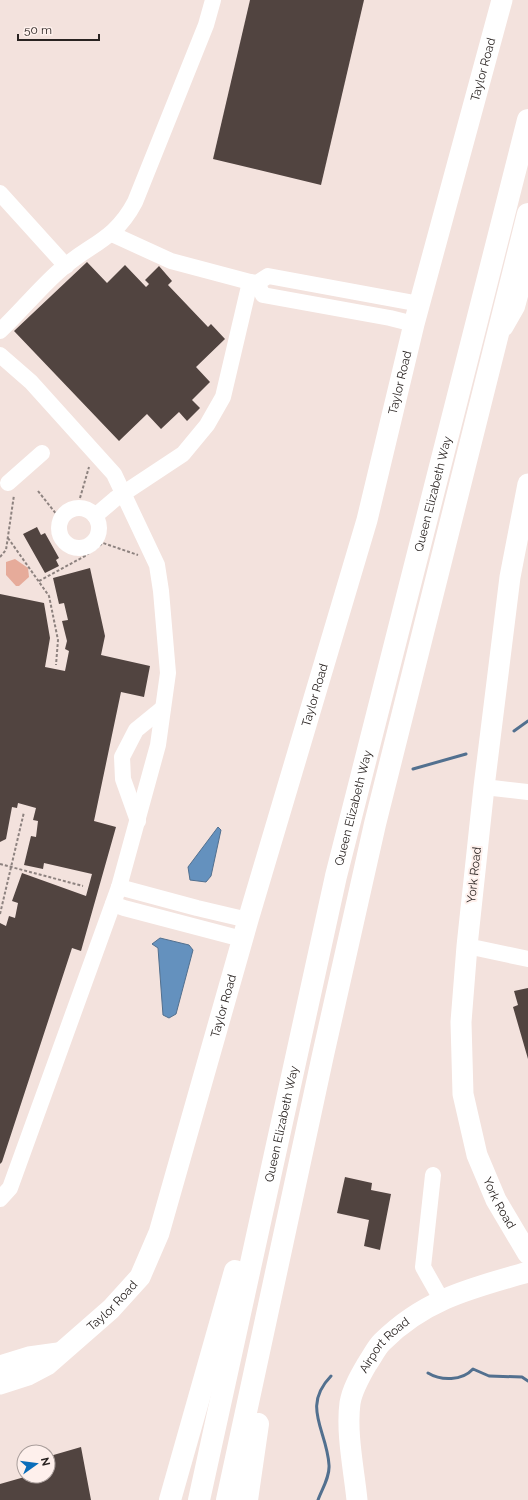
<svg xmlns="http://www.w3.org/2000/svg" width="528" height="1500" font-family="Raleway,sans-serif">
	<rect width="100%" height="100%" fill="#f3e2dd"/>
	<polygon fill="#e6ab9a" points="15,559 28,568 29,577 19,586 16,586 6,575 6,562"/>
	<g fill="#6491be" stroke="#52708f">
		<polygon points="218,827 221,830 211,876 206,882 190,880 188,867"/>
		<polygon points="160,938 189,945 193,950 176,1014 169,1018 163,1015 158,948 152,944"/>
	</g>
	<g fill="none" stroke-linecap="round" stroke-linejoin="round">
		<g stroke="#52708f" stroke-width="3">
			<polyline points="514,731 528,721"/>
			<polyline points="413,769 466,754"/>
			<path d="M428,1373C441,1381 462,1381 473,1369L489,1376L522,1377L528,1381"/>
			<path d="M318,1500C322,1489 330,1477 329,1465C327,1430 301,1407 331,1376"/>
		</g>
	</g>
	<g fill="#514440">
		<polygon points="250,0 364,0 321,185 213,159"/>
		<polygon points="87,262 107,283 125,265 146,287 149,284 145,280 159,266 172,281 168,285 208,327 211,324 225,339 196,367 210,382 192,400 200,408 187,421 179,412 161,429 147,414 119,441 14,331"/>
		<polygon points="37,527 41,535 45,533 59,558 56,560 59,566 45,573 23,534"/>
		<polygon points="90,568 105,636 101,655 150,666 144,697 121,692 94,821 116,827 81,951 72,948 2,1162 0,1164 0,923 6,926 9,916 15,918 18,903 12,901 22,873 86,896 92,874 44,863 43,869 24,865 31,836 36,837 38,821 33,820 36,808 18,803 17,808 12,807 6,839 0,842 0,594 44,603 50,638 45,667 65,671 69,651 65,649 67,641 62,621 68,620 64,603 59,604 53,578"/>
		<polygon points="528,988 528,1059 513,1007 518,1005 514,991"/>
		<polygon points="345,1177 372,1183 371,1190 391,1194 380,1250 364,1246 369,1220 337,1213"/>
		<polygon points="81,1447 91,1500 0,1500 0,1484 28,1476 48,1476 48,1470 54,1468 50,1456"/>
	</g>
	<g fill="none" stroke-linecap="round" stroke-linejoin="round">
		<g stroke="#8d827f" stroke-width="2" stroke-dasharray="3 2" stroke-linecap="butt">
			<polyline points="38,491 61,520"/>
			<polyline points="80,498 89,467"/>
			<polyline points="8,538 49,596 58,640 56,665"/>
			<polyline points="82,549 85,556"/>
			<polyline points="0,557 6,550 14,495"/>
			<polyline points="39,581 85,556 103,543 138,555"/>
			<polyline points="0,864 83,886"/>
			<polyline points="0,914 24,812"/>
		</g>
		<g stroke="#fff" stroke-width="16">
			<polyline points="0,193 66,266"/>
			<polyline points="112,234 171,261 250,282 257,283 268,276 420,304"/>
			<polyline points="257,283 263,295 390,318 414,324"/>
			<polyline points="505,328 517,307 528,266"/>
			<path d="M0,331C20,312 38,290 58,272C88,244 114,242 135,202L206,25L213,0"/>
			<polyline points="0,355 31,382 114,474 157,565 161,591 168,673 158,745 119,887 10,1188 0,1199"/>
			<polyline points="8,483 42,453"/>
			<circle cx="79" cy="528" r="20"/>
			<polyline points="95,516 115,499 183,454 207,425 223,397 250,282"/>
			<polyline points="484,787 528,792"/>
			<polyline points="138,821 123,779 122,757 136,730 163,708"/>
			<polyline points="119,887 197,908 248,920"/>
			<polyline points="113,904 124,908 242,939"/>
			<polyline points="467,946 528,959"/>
			<polyline points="433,1175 423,1267 441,1299"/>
		</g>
		<g stroke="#fff" stroke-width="21">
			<path id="s1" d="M528,484L510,577L484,787L467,946L461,1022L463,1094L477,1155L496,1200L528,1254"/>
			<polyline points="0,1366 29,1357 58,1353"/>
			<path id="s2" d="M0,1384L28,1375L47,1365L111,1309L140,1277L159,1233L248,920L367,520L414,324L502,0"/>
			<path id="s3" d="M357,1500C354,1470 346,1433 350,1403C352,1390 360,1376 367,1364C372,1357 376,1348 382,1342C425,1299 472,1288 528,1272"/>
		</g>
		<g stroke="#fff" stroke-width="22">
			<polyline points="170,1500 235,1271"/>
			<path id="s4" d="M199,1500L336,876L528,120"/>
			<polyline points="227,1500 323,1055 375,824 528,214"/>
			<polyline points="247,1500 258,1424"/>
		</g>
	</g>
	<g text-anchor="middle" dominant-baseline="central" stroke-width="4" stroke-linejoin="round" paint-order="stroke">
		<g font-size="12" fill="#292321" stroke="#fef0ec">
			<text stroke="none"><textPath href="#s2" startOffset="1435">Taylor Road</textPath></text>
			<text stroke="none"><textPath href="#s2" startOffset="1111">Taylor Road</textPath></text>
			<text stroke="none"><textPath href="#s4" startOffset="1033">Queen Elizabeth Way</textPath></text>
			<text stroke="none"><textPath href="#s2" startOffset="787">Taylor Road</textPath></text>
			<text stroke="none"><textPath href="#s4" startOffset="709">Queen Elizabeth Way</textPath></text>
			<text transform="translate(474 875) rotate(-84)">York Road</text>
			<text stroke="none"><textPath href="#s2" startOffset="463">Taylor Road</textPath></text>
			<text stroke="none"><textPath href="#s4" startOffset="385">Queen Elizabeth Way</textPath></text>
			<text stroke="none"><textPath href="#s1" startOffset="730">York Road</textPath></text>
			<text stroke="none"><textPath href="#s2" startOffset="139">Taylor Road</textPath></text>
			<text stroke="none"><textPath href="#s3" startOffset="166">Airport Road</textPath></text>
		</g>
	</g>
	<g transform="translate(36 1464) rotate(76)"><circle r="19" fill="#fef0ec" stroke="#a99e9b"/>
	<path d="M0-3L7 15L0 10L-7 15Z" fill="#0a6dba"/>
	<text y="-6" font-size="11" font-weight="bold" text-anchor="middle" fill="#292321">N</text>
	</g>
	<path d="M18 34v6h81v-6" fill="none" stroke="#292321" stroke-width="2"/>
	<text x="24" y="34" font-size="12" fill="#292321" stroke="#fef0ec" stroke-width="3" paint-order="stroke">50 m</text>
</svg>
